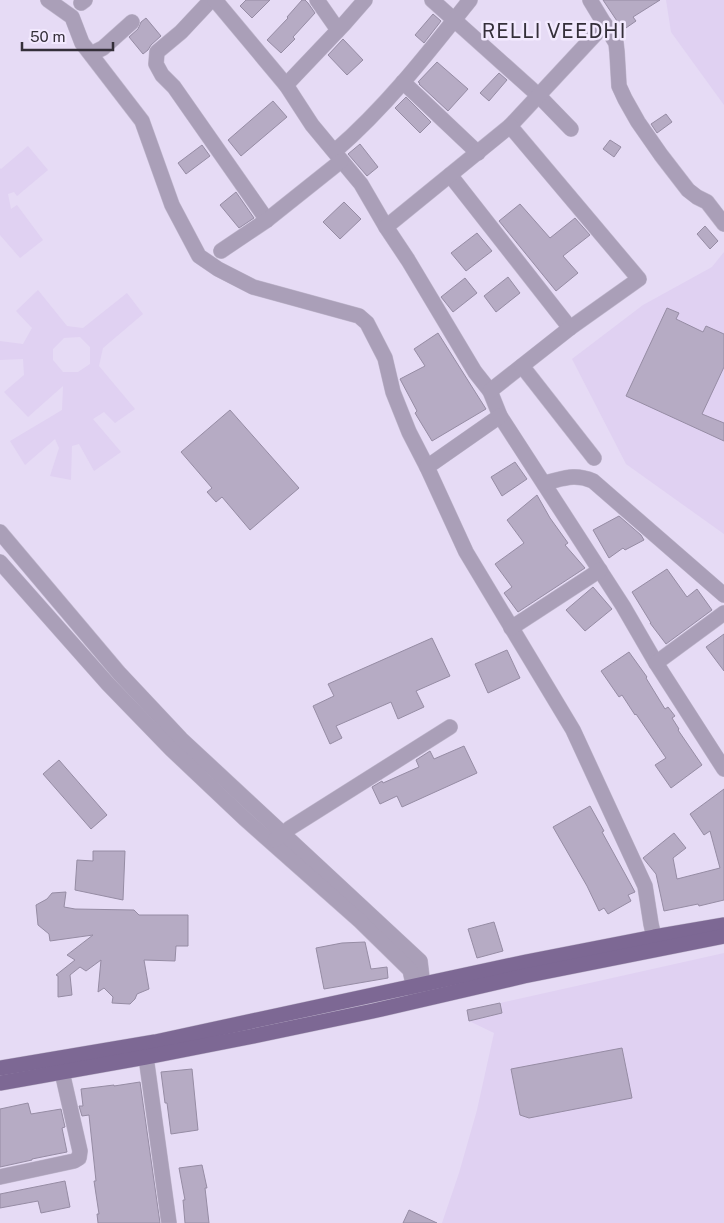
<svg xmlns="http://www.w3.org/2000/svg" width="724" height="1223" font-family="'Public Sans',sans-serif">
	<rect width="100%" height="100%" fill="#e6dbf5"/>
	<g fill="#e0d1f2" fill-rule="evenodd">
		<polygon points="666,0 724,0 724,105 671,32"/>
		<polygon points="28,146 48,170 17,196 14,192 8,194 11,209 17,205 43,240 20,258 0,235 0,168 1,169"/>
		<polygon points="724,252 724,534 626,464 572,359 643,305 712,267"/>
		<path d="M38,290L67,326L83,328L127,293L143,314L103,348L99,366L135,409L115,423L104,412L93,419L121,452L94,471L79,444L72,446L71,480L50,476L59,448L55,439L25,465L10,441L62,410L63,386L28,417L4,392L24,375L23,359L0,360V341L23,344L32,328L16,311ZM80,337L90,347V364L78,372H63L53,360V349L64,338Z"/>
		<polygon points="724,953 724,1223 442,1223 459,1173 477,1110 494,1033 469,1021 502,1013 500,1003"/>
	</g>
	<g fill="#b6abc4" stroke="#968ca4">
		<polygon points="246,0 270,0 252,18 240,6"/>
		<polygon points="302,0 305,0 308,3 315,13 293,37 295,39 281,53 267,40 288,18 287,17"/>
		<polygon points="603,0 660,0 633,17 636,21 623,30"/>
		<polygon points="433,14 441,21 424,43 415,35"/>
		<polygon points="146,18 161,36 151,45 148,50 143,54 129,37 138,29 141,22"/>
		<polygon points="343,39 363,60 347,75 328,55"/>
		<polygon points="437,62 468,89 448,111 419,84 420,83 418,82"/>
		<polygon points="499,73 507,80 489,101 480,93"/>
		<polygon points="406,97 431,122 420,133 395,108"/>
		<polygon points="273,101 287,117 241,156 228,140"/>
		<polygon points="666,114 672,122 657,133 651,124"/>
		<polygon points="610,140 621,147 614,157 603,149"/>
		<polygon points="360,144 378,167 367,176 348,154"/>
		<polygon points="202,145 210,156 186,174 178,163"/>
		<polygon points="236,192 254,218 239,228 220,205"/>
		<polygon points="344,202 361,219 340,239 323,222"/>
		<polygon points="520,204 550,238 575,218 590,235 563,256 578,273 556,291 499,221"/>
		<polygon points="705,226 718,241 710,249 697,234"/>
		<polygon points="477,233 492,251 466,271 451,253"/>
		<polygon points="508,277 520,293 496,312 484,296"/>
		<polygon points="465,278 477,293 453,312 441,297"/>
		<polygon points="667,308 679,313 676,319 703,332 706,326 724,334 724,367 702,414 724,423 724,441 626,396"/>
		<polygon points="438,333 486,409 432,441 415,413 417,411 400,379 425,366 414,349"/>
		<polygon points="230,410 299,488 250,530 222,497 216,502 207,492 212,488 181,452"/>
		<polygon points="515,462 527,479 502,496 491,477"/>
		<polygon points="537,495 550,518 568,543 565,545 585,568 518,612 504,593 512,587 495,564 524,543 507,520"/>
		<polygon points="619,516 641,535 644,540 625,550 623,548 609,558 593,530"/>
		<polygon points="667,569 687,597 697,589 712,610 666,644 650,623 651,623 632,592"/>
		<polygon points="593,587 612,609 585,631 566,610"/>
		<polygon points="724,634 724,671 706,647"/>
		<polygon points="432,638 450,676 416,691 424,707 398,719 391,702 336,726 342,738 330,744 313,706 334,696 328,684"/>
		<polygon points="507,650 520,678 488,693 475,664"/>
		<polygon points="629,652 647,677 646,678 665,709 668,707 675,716 672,718 679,729 678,730 702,765 671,788 655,765 666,758 636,714 635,715 622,695 619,697 601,671"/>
		<polygon points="464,746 477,773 402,807 397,796 380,804 372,787 382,781 383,783 419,767 416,760 430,751 434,759"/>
		<polygon points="59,760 107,815 91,829 43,774"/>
		<polygon points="724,789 724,900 699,906 698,904 664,911 656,874 643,858 674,833 686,848 673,858 677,879 720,868 710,831 704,835 690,814"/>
		<polygon points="590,806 604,831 602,832 635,892 628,895 631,901 608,914 604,908 599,911 587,886 553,827"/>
		<polygon points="93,851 125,851 123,900 75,890 77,860 93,861"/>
		<polygon points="66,892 64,907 75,909 134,910 139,915 188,915 188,946 176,946 175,961 144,960 149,989 137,994 135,999 130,1004 112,1003 113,997 104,988 98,992 101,960 86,971 80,967 70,975 72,995 58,997 58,976 56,975 75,960 67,955 93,935 50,941 49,934 38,925 36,905 47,899 52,893"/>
		<polygon points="494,922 503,951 477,958 468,929"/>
		<polygon points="365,942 371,969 387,967 388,978 324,989 316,948 342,943"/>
		<polygon points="500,1003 502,1013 469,1021 467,1010"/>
		<polygon points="622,1048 632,1098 529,1118 520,1115 511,1069"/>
		<polygon points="192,1069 198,1130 171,1134 167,1103 165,1103 161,1072"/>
		<polygon points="140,1082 160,1223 98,1223 97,1214 99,1214 94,1181 96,1181 89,1115 82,1116 79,1106 83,1106 81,1089 114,1085 114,1086"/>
		<polygon points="28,1103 31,1114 61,1109 65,1127 62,1128 67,1152 32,1159 32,1160 0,1167 0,1109"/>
		<polygon points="202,1165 207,1188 205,1188 209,1223 185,1223 183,1200 185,1200 179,1168"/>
		<polygon points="65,1181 70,1207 41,1213 38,1201 0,1208 0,1194"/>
		<polygon points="409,1210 437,1223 403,1223"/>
	</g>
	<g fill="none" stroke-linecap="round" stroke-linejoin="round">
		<g stroke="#c2b9cf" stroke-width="16">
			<g id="minor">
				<polyline points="48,0 72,17 82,43 142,121 172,205 199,256 218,269 253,287 359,316 367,323 385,358 393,392 409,432 427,467"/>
				<polyline points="211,0 181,32 157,52 156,64 162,75 174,87 267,220"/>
				<polyline points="215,0 286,85 312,125 361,184 386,227 408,260 475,372 490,391 500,416 623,606 656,663 724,769"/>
				<polyline points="317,0 338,30"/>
				<polyline points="432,0 538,95 571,129"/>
				<polyline points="590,0 616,43 617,52 619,86 625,99 638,122 661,155 688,190 697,197 707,202 724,224"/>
				<polyline points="81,3 85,0"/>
				<polyline points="91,54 103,48 132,22"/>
				<polyline points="403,82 478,153"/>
				<polyline points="286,85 344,24 365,0"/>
				<polyline points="510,126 605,24"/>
				<path d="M335,151C386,107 428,53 470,0"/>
				<polyline points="450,175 570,328"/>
				<polyline points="386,227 510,126 639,279 570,328 490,391"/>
				<polyline points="221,251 267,220 341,161"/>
				<polyline points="522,366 594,458"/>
				<polyline points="500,416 427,467 466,552 573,730 645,886 651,924 654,937"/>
				<path d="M544,483C563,479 574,473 593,481L724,595"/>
				<polyline points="0,532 119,673 181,739 420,961 424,995"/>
				<polyline points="0,562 108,684 171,749 245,819 360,921 410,970 416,997"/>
				<polyline points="511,628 600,570"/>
				<polyline points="656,663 724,613"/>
				<polyline points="275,840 290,828 450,727"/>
				<polyline points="146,1057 169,1223"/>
				<polyline points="0,1177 74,1161 79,1158 80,1151 62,1072"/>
			</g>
		</g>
		<g stroke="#c2b9cf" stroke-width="16">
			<g id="major">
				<polyline points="0,1068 155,1042 526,962 654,937 724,925"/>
				<polyline points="0,1083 146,1057 254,1036 373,1011 524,976 724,936"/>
			</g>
		</g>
		<use href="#minor" stroke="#aa9fb8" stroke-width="15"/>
		<use href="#major" stroke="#7d6894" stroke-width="15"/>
	</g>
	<g text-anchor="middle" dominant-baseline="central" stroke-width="5" stroke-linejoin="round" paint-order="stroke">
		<g font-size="20" letter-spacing="1" fill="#342f39" stroke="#f2e9fe">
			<text x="554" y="31">RELLI VEEDHI</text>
		</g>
	</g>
	<path d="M22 42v8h91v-8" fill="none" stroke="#342f39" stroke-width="2.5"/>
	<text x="30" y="42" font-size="15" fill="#342f39" stroke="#f2e9fe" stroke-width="4" paint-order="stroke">50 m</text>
</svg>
